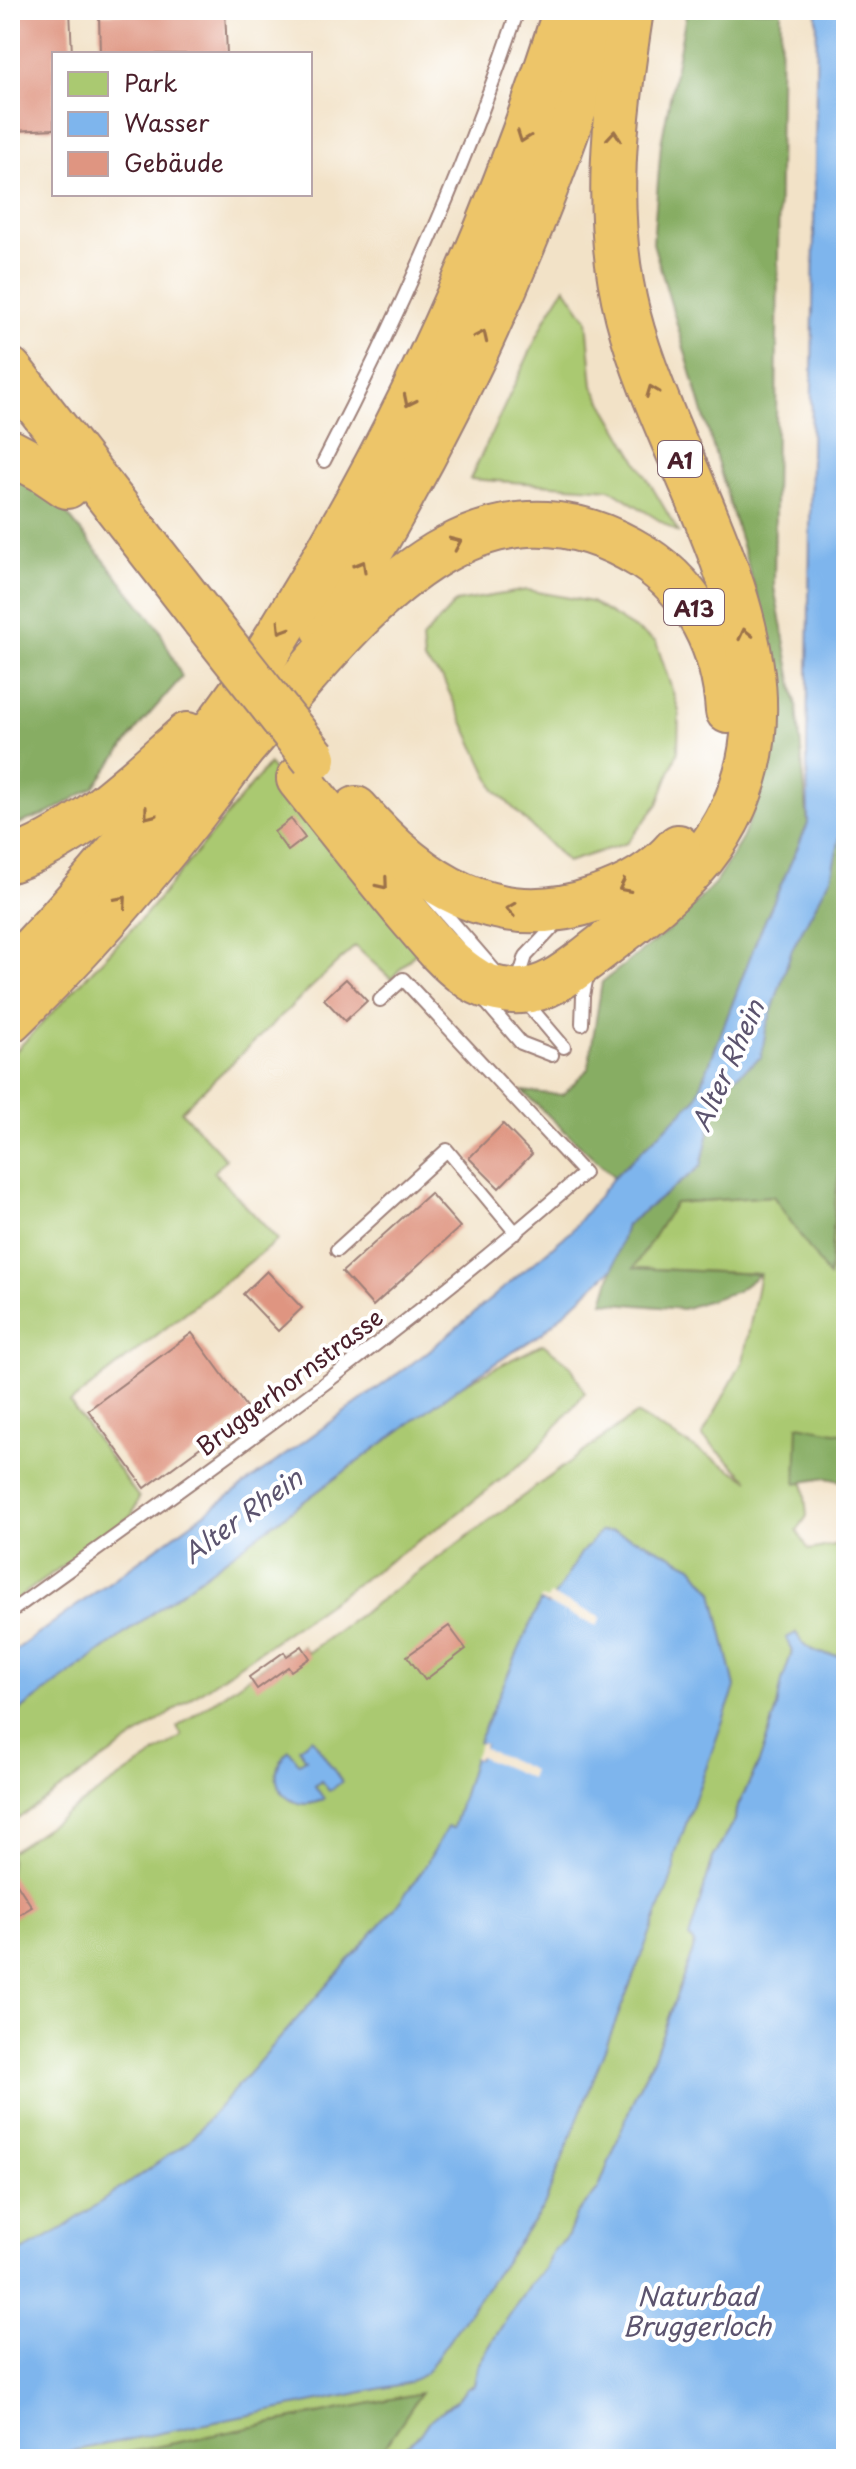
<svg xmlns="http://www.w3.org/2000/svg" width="856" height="2469" font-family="'Playpen Sans',sans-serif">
	<rect width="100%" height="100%" fill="#fff"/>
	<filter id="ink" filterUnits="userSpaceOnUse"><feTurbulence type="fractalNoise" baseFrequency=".0125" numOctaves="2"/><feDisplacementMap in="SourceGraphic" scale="16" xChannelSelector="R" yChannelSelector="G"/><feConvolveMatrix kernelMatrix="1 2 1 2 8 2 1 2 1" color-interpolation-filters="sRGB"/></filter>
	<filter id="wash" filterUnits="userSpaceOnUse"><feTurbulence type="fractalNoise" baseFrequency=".006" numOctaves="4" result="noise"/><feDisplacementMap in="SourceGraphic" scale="32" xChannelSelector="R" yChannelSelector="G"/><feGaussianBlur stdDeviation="1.8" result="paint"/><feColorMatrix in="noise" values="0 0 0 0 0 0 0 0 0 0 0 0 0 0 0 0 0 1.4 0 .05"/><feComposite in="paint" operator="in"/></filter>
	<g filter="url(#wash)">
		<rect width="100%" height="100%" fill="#f2e2c7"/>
		<g fill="#aac971" stroke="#7a744e" stroke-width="2">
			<polygon points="565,287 587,319 593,386 679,533 610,489 470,479 547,316"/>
			<polygon points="527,590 591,602 656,642 679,711 678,751 658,804 627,843 567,862 495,790 443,679 424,661 422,639 456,602"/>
			<polygon points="269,764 297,803 419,949 391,979 355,946 181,1111 226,1159 214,1172 278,1240 70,1403 139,1498 132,1515 10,1604 10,1057 145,915"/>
			<path d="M846,1150V1434L798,1426L807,1516L797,1531L809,1550L840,1544L846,1567V1656C823,1655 807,1654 796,1633L776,1712L759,1763L736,1810L735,1820L713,1858L690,1938L694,1943L693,1950L652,2062L636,2093L598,2190L576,2215L568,2236L554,2249L544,2269L529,2286L502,2326L478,2365L474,2385L466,2388L458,2399L428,2422L420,2434L389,2459H377L420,2394L96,2459H10V1852L182,1736L177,1727L284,1652L287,1656L302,1646L307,1653L636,1414L749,1480L702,1436L743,1361L760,1274L633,1268L674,1203L773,1196L829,1276C832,1251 835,1167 846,1150Z"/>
			<polygon points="543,1344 571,1366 585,1393 531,1456 457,1514 10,1824 10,1718 463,1384"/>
		</g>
		<g fill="#87ad63" stroke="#686647" stroke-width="2">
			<polygon points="687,10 781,10 774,587 797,707 808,824 757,939 696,1099 614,1177 522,1091 563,1095 588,1069 602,982 673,927 715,883 742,839 764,783 775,723 771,644 653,243 661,144"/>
			<polygon points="10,473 34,483 67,514 158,627 182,677 141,724 94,787 51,812 10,827"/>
			<path d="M846,811V1150C835,1168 832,1252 829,1277L773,1196L675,1203L634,1268L760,1274L737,1291L683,1309L603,1302L626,1225L701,1166L719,1089L761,1057L766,1029L792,949L831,876Z"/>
			<polygon points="798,1425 846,1434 846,1482 826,1478 796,1483"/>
			<polygon points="421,2393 377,2459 96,2459"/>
		</g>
		<g fill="#7eb5ed" stroke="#646a8c" stroke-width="2">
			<polygon points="817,10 846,10 846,810 831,877 792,949 766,1029 761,1057 719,1089 701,1166 626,1225 613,1268 541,1334 463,1384 10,1718 10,1654 425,1354 570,1232 614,1177 696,1099 757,939 808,824 807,751"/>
			<polygon points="613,1531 646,1543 692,1566 713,1592 735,1687 675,1855 675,1869 544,2206 426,2373 408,2383 33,2459 10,2459 10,2258 63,2228 189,2141 394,1909 423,1870 447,1827 453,1828 474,1758 478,1759 484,1745 478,1742 540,1602 549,1605 581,1553 600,1532"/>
			<path d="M796,1633C807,1654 823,1655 846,1656L844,2459H389L420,2434L428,2422L458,2399L466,2388L474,2385L478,2365L502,2326L529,2286L544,2269L554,2249L568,2236L576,2215L598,2190L636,2093L652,2062L693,1950L694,1943L689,1938L713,1858L735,1820L736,1810L759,1763L776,1712L782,1681L792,1652L786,1638Z"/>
			<path d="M312,1738L342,1782L329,1791L321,1781L315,1786L324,1799C288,1818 259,1777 289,1750L299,1763L306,1759L299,1748Z"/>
		</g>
		<g fill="#f2e2c7">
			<polygon points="550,1595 601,1617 597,1626 540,1601 541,1598 547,1600"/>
			<polygon points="480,1743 484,1744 483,1748 533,1770 530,1778 479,1756 477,1759 474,1758"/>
		</g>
		<g id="blocks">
			<g fill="#df9581">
				<polygon points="10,10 70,10 72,54 54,54 54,129 13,131 16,183 10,183"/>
				<polygon points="225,10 227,54 100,54 99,14"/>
				<polygon points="291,819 305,838 288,851 274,832"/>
				<polygon points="346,979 367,1001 345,1021 324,999"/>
				<polygon points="503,1124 532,1154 499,1188 469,1158"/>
				<polygon points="430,1193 460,1227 373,1306 342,1272"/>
				<polygon points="267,1271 302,1308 278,1331 243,1294"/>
				<polygon points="192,1333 249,1411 145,1488 88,1410"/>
				<polygon points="449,1626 466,1649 425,1680 407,1656"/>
				<polygon points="302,1646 310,1658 291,1671 288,1667 257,1689 249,1677 284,1652 287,1656"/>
				<polygon points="10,1873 32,1907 10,1920"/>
			</g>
		</g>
	</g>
	<g filter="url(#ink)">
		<use href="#blocks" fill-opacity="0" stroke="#9e8079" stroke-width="2"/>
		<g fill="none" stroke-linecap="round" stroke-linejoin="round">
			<g stroke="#9e8079" stroke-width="16">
				<g id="lane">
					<path d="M324,461C399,316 466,166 518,10"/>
					<polyline points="430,896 494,970"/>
					<polyline points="517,984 526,956 559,921"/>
					<polyline points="484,1000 521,1043 552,1055"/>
					<polyline points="524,1000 564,1047"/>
					<polyline points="582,1024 583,996 588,971"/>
					<polyline points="337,1250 447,1150 516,1233"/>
					<path d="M10,1612C206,1471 404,1333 584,1173L403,979L380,1000"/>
				</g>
			</g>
			<g stroke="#9e8079" stroke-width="48">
				<g id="highway">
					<polyline points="10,370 204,619"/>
					<polyline points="10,452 42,469 67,486"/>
					<path d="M324,628C444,437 542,227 606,10"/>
					<path d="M242,749C343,635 468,447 643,557C696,591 724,649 728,711"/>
					<path d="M299,779C335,824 370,869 407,913C425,934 444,959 467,975C482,987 502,992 521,991C548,990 569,972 590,956C629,926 672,895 703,857C837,688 671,485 628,316C602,214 615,112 631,10"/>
					<path d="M356,809C419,883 496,934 596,899C627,889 657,872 678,847"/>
					<path d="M10,860C79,837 133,782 187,735"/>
					<path d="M10,972C96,883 173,788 245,687C267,655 286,622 306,589C416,408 502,212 566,10"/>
					<path d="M10,1020C102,930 185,831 259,725"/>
				</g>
			</g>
			<use href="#lane" stroke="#fff" stroke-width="12"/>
			<use href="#highway" stroke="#edc569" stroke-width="44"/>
			<g stroke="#9e8079" stroke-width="48" stroke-linecap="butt">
				<polyline id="highway-bridge" points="204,619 314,758"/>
			</g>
			<use href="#highway-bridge" stroke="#edc569" stroke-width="44"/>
		</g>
		<defs><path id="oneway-chevron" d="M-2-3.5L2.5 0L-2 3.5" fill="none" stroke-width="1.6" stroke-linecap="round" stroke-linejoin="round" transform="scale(2)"/></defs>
		<g stroke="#9c724a">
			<use href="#oneway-chevron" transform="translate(614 136) rotate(-85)"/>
			<use href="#oneway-chevron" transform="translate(523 137) rotate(110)"/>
			<use href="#oneway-chevron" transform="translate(482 336) rotate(-65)"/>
			<use href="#oneway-chevron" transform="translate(652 391) rotate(-111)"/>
			<use href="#oneway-chevron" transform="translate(409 401) rotate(116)"/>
			<use href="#oneway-chevron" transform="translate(456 543) rotate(-24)"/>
			<use href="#oneway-chevron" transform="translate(361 566) rotate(-60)"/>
			<use href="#oneway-chevron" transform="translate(282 628) rotate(122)"/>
			<use href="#oneway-chevron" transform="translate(745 634) rotate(-103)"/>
			<use href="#oneway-chevron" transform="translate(149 814) rotate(128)"/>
			<use href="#oneway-chevron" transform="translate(383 884) rotate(50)"/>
			<use href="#oneway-chevron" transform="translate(624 887) rotate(153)"/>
			<use href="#oneway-chevron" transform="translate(122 901) rotate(-49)"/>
			<use href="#oneway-chevron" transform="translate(511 909) rotate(-172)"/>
		</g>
	</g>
	<g text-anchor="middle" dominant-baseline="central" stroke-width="8" stroke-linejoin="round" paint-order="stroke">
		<g fill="#fff" stroke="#80626b" stroke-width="2">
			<rect x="658" y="441" width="44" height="36" rx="6"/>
			<rect x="664" y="589" width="60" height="36" rx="6"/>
		</g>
		<g font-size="22" font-weight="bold" fill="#4a1f2b">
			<text x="680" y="459">A1</text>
			<text x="694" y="607">A13</text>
		</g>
		<g font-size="24" fill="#4a1f2b" stroke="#fff">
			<text transform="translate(289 1381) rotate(-37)">Bruggerhornstrasse</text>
		</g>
		<g font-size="26" font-style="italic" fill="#5c546f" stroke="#fff">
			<text transform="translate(727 1065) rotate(-66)">Alter Rhein</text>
			<text transform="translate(242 1515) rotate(-36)">Alter Rhein</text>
			<text x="697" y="2295">Naturbad<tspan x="697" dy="30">Bruggerloch</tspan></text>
		</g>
	</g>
	<rect width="856" height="2469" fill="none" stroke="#fff" stroke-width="40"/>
	<rect x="52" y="52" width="260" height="144" fill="#ffffff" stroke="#b7a5aa" stroke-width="2"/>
	<rect x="68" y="72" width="40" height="24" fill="#aac971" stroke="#b7a5aa" stroke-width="2"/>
	<text x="124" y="92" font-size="24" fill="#4a1f2b">Park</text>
	<rect x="68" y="112" width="40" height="24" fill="#7eb5ed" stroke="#b7a5aa" stroke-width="2"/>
	<text x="124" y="132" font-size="24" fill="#4a1f2b">Wasser</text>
	<rect x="68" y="152" width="40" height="24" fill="#df9581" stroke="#b7a5aa" stroke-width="2"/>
	<text x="124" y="172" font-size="24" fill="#4a1f2b">Gebäude</text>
</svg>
